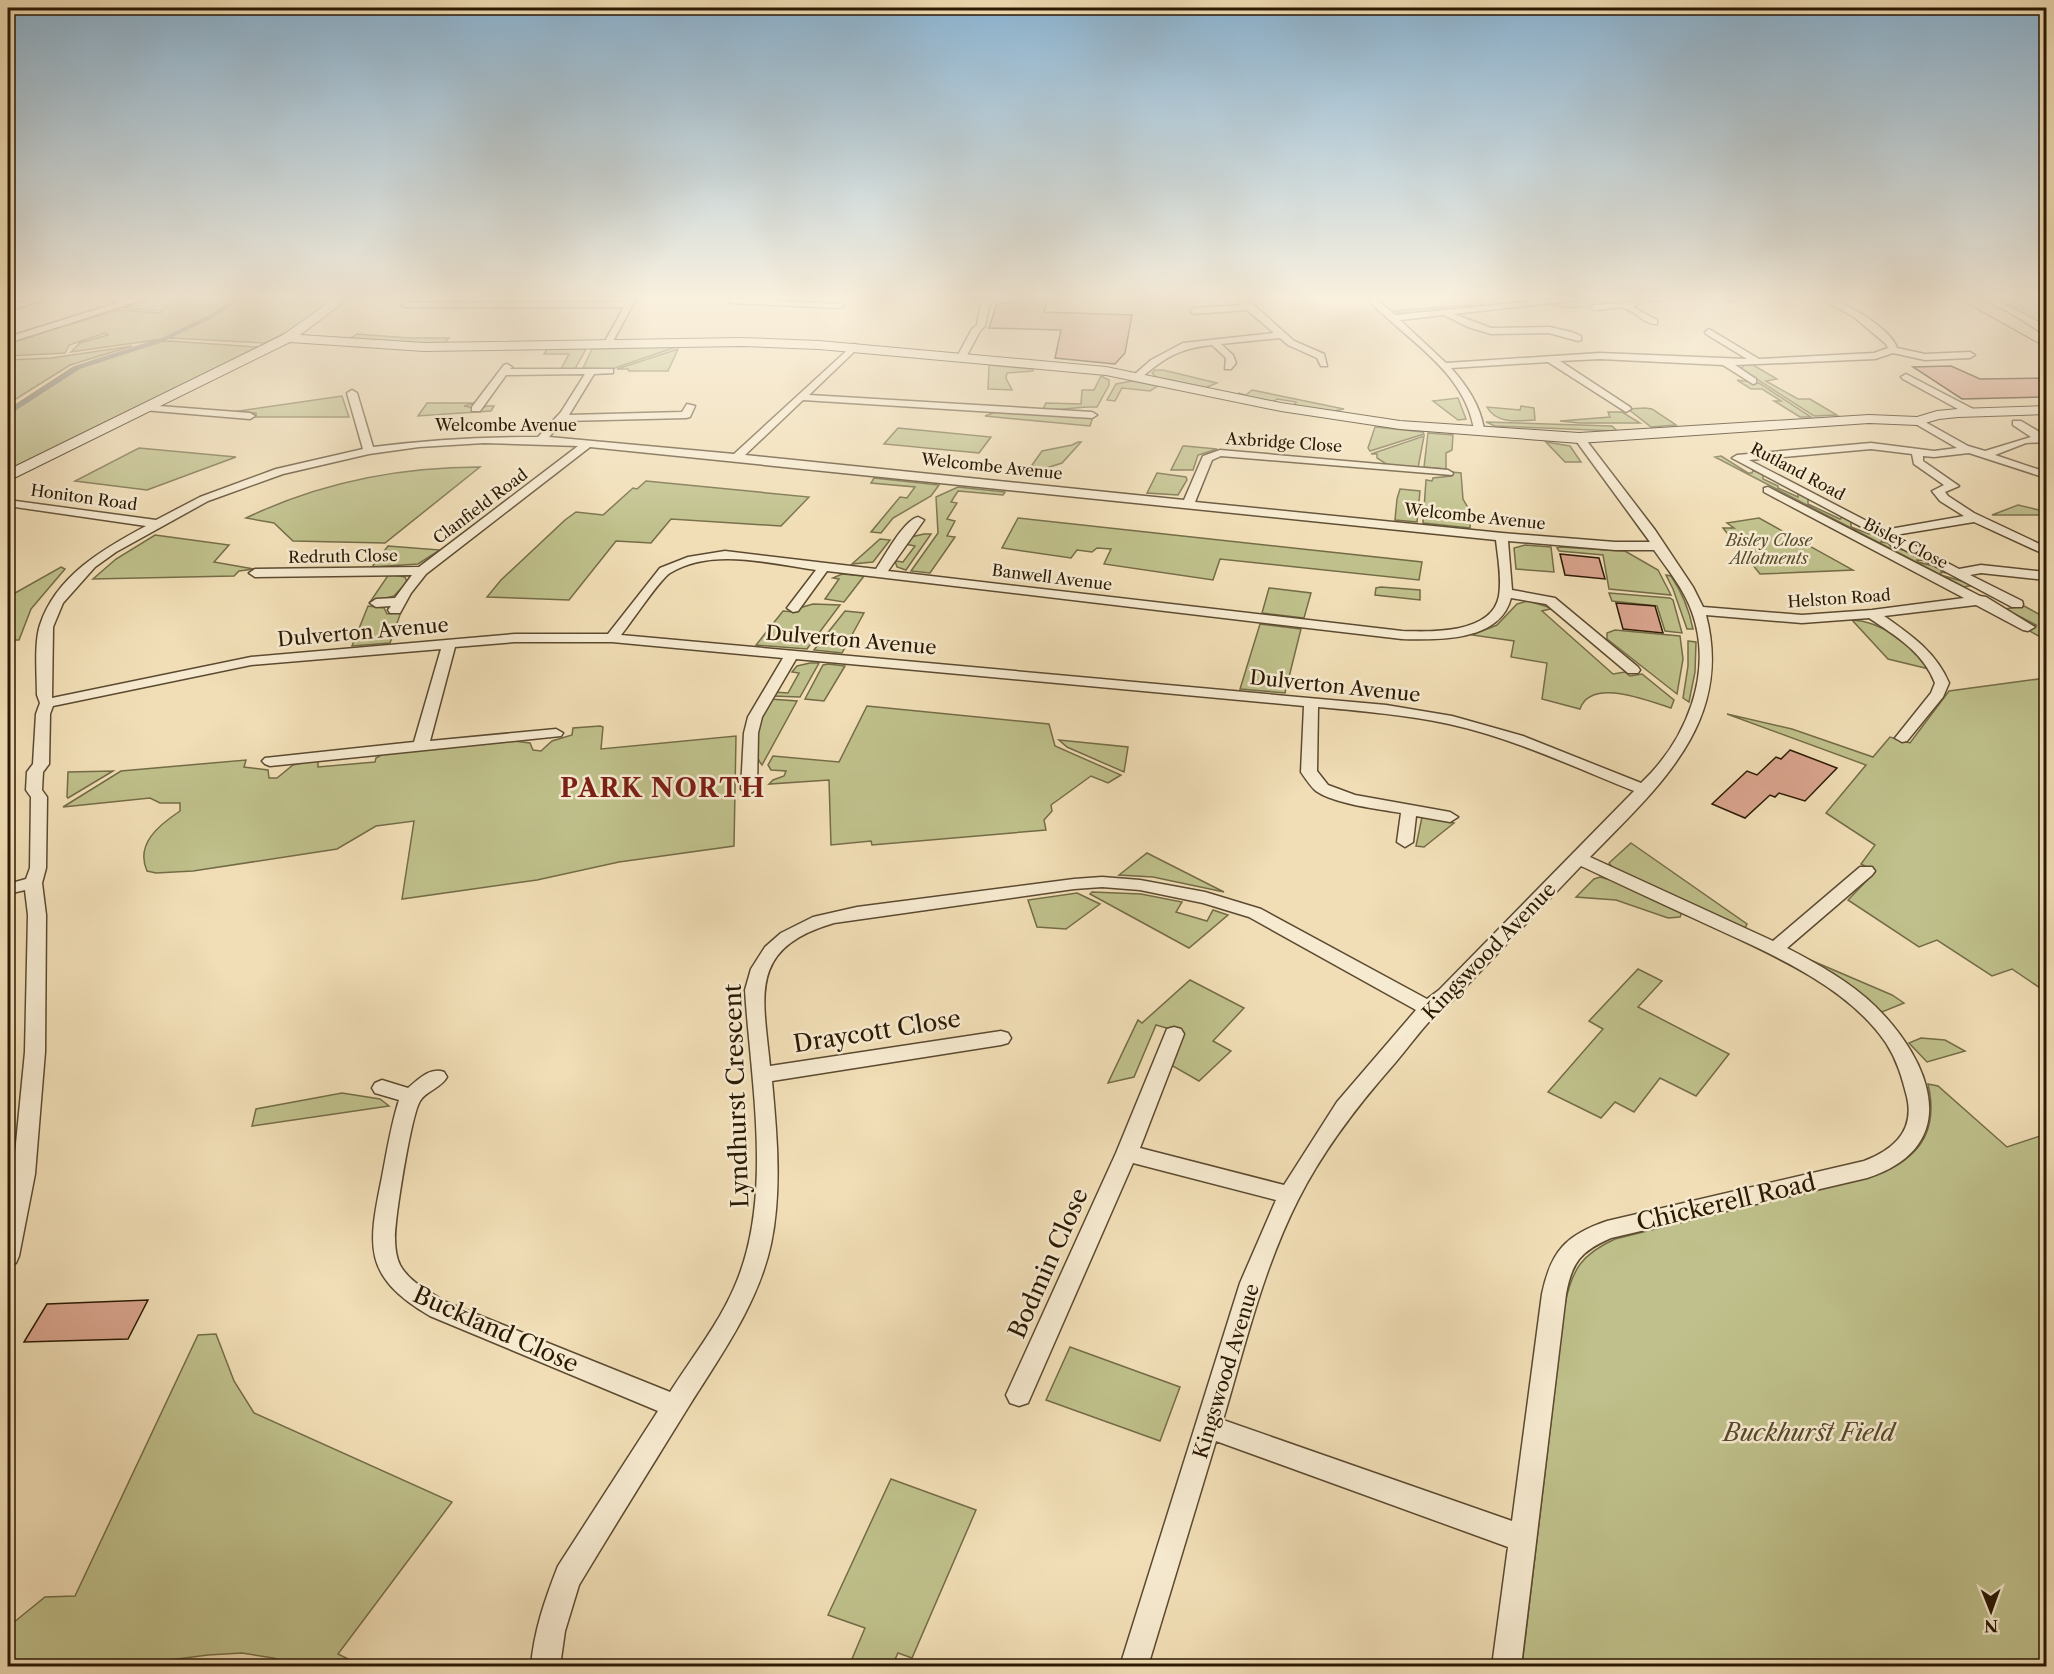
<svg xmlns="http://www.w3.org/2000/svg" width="2054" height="1674" font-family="'Libre Caslon Text',serif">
	<rect width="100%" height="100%" fill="#f1deb6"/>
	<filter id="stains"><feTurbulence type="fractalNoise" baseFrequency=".00333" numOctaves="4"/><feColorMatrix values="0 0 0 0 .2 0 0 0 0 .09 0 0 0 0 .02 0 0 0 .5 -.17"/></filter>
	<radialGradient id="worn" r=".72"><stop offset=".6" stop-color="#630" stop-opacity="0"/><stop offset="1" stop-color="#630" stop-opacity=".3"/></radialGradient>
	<g fill="#bfc08b" stroke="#746c47" stroke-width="1.5">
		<polygon points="157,296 339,296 293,329 265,343 170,338 71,352 80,343 108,335 105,333 69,345 65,353 8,356 8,343 118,310 160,313 162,311 124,308"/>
		<polygon points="1455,296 1470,296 1483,305 1409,314 1392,311 1469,305"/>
		<polygon points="1622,296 1720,296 1721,297 1715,299 1719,301 1675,300 1568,308 1548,304"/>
		<polygon points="1990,296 2046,296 2046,325"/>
		<polygon points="357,334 409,338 449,338 443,344 347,340"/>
		<polygon points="170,341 257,347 8,473 8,410 74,367 151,342"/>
		<polygon points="132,346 70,365 8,404 8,360 52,358"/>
		<polygon points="676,347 612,369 583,368 592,349"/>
		<polygon points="547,349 586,349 575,369 561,369 569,354 544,354"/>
		<polygon points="678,349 668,371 629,371 628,369 617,369"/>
		<polygon points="989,365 1033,369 1033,371 1007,373 1006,378 1012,390 988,389"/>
		<polygon points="1744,365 1753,365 1777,379 1766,381 1798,399 1810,399 1837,415 1814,416 1741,369"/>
		<polygon points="1155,370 1163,370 1217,383 1205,388 1156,377 1152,373"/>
		<path d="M1101,376L1109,380V385L1097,407C1077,406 1063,411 1043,409L1046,403L1081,404L1082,390H1094Z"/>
		<polygon points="1737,380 1759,383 1811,417 1800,417 1774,401 1781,401 1762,389 1751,389"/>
		<polygon points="1132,381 1158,386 1150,391 1122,388 1115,401 1107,400 1116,384"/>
		<polygon points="1252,390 1344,409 1330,412 1294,406 1296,402 1277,399 1273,402 1242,396 1238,393 1246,395"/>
		<polygon points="342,396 349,417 256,417 256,413 232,412"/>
		<polygon points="1458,398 1466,419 1458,420 1433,401"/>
		<polygon points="427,403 476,403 464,406 481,409 486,406 494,406 491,411 418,416"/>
		<path d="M1521,406L1534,408L1535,420C1518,421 1496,424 1487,407L1520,410Z"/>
		<polygon points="1645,408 1652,409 1676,425 1651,427 1628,409"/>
		<polygon points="998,411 1093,417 1090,426 985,416"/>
		<polygon points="1608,412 1622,412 1640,423 1579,423 1560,421 1610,417"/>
		<polygon points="1486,422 1612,426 1617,431 1495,426"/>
		<polygon points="1375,427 1423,432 1424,434 1370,451 1368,448"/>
		<polygon points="898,428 991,437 979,453 884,444"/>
		<polygon points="1428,433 1453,435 1452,450 1446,453 1446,469 1424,467"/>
		<polygon points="1424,436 1418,468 1388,465 1377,458 1377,454 1371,454"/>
		<polygon points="1078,442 1081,442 1062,463 1025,475 1042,451 1072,445"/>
		<polygon points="1546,442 1570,446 1581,462 1565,462"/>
		<polygon points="1183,446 1185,446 1217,449 1198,455 1193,470 1171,470"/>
		<polygon points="139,448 236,457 147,490 75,481"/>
		<polygon points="1721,456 1748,473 1752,473 1753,470 1763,475 1763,479 1778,486 1778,488 1798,497 1798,493 1808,498 1808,504 1840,519 1843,516 1851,521 1851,527 1869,534 1869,530 1891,542 1882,540 1881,542 1888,543 1892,548 1910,551 1928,561 1917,560 1918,562 1941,568 1952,574 1941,572 1941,575 1975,585 1964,587 1715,457"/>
		<path d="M480,467L385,543L293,541L274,523L246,518C319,483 399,467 480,467Z"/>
		<polygon points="1452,472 1461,473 1463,499 1471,513 1470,528 1423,523 1426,480 1432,481 1433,478 1451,476"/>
		<polygon points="1157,473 1186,477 1187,480 1178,495 1147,493"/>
		<polygon points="874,478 939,485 931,496 893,518 881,533 871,532 900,497 907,498 915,487 871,483"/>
		<polygon points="646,481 809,497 781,526 671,519 651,543 616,541 569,600 487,597 501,580 565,520 576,512 603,515 633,488 637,489"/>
		<polygon points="958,487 1005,492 1003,495 958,491 951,502 957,503 947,519 955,521 947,536 955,537 930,573 911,571 938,533 936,497"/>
		<polygon points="1400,489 1420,491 1417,522 1395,520 1397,499"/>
		<polygon points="2018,505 2043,511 2045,515 1992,515"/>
		<polygon points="1018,518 1422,562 1419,580 1220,559 1213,580 1104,564 1111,549 1097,548 1092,552 1077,550 1071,558 1002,548"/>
		<polygon points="1759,518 1853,570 1760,574 1723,528 1734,528 1727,523"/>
		<polygon points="924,534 931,534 906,570 897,567 895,561 903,562 915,546 905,544 911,537"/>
		<polygon points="155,535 229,545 214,562 254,569 239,571 234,576 93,579 116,559"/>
		<polygon points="880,539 890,540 873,562 852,564"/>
		<polygon points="1525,545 1551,547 1554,572 1516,569 1514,548"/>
		<polygon points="388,546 440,550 418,564 372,567"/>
		<polygon points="1560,547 1625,551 1658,570 1671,595 1609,589 1603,555 1559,551 1557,548"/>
		<polygon points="61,567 65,569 31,609 19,640 8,640 8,597"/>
		<polygon points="389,574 405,577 407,582 394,596 370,602"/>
		<polygon points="842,574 864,576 844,602 825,599 839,579 833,578"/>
		<path d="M1666,575L1671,576C1682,592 1689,609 1693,629H1687L1673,589Z"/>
		<polygon points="1381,587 1420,590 1420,600 1375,595 1376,588"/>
		<polygon points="1269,588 1311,593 1304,618 1262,613"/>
		<polygon points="1609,593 1670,598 1673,600 1682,633 1665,631 1657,606 1612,601"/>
		<path d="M1528,601L1548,607L1550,609L1542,611L1613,674L1625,672L1630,676L1642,674L1674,700L1671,708C1648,701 1591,677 1580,709L1542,699L1547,663L1511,657L1514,641L1472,635L1497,625L1517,604Z"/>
		<polygon points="813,604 840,605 807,649 756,645 783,611 795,612 799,608"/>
		<polygon points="368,606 384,608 387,614 401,612 390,643 352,646"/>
		<polygon points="2024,606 2046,618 2046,640 2024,628 2036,625 2005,609"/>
		<polygon points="845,611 864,613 842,653 814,650"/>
		<path d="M1852,620C1883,621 1911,646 1929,669L1888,659Z"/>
		<polygon points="1260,624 1301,629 1285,693 1240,689"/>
		<polygon points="1615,630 1680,636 1683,659 1677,694 1607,639 1607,633"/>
		<polygon points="1688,641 1696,642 1695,672 1689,702 1683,698 1688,666"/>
		<polygon points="810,663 819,663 800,697 772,696 774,692 788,693 799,673 792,672 797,666"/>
		<polygon points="828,664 845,666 824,701 805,699 823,665"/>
		<polygon points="2046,678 2046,992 2012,969 1992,976 1937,940 1919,947 1848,900 1875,872 1861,864 1875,845 1826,813 1866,765 1727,714 1792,729 1873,757 1890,737 1910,743 1949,691"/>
		<path d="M770,699L797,701L762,765C749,751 762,713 770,699Z"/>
		<polygon points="867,706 1049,724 1055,746 1121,775 1108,783 1091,776 1051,805 1052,811 1044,820 1046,830 872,845 871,841 831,845 829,780 769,784 773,780 784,776 786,771 771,770 768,765 773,756 839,762"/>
		<path d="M600,726L603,727L601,749L736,736L734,846L619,862L537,880L402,899L414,821L376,826L337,849L193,871L156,873L147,871C135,844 159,825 180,811V803H160L150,798L63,807L121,771L246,760L244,767L268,770L269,778H277L293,765L314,760L318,761V767L375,762L376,758L383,754L514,741L530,743L533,750L541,751L552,741L572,735L573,728Z"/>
		<polygon points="1059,740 1128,747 1124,772 1067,747"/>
		<polygon points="113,771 68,798 67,797 68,772"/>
		<polygon points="1422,817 1454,823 1424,847 1416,846"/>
		<polygon points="1631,843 1747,924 1745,928 1613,868 1609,863"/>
		<polygon points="1147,853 1224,892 1153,877 1119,875"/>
		<polygon points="1600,877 1618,882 1682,912 1680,917 1668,918 1616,900 1576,897 1594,879"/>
		<polygon points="1092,892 1141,894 1182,902 1176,912 1207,921 1213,910 1228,915 1189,948 1090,894"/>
		<polygon points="1077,893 1100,904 1066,929 1037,927 1028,900"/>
		<polygon points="1808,959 1892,995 1904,1003 1882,1012"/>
		<polygon points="1638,969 1662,981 1638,1007 1729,1054 1696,1096 1660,1078 1634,1112 1615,1102 1601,1118 1548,1092 1603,1029 1589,1021"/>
		<polygon points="1190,980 1244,1008 1213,1041 1231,1051 1199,1081 1171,1065 1184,1033 1156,1025 1134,1077 1108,1083 1138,1020 1142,1023"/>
		<polygon points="1921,1038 1945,1040 1965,1051 1927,1062 1909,1043"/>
		<path d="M1928,1084L1938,1086L2007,1147L2046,1134V1666H1522L1565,1304C1572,1269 1582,1254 1615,1239L1884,1172C1923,1154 1938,1127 1928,1084Z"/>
		<polygon points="342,1093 380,1099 389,1106 252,1126 256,1109"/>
		<polygon points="216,1334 234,1381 254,1413 452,1502 338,1654 362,1666 304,1666 273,1658 242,1653 208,1655 124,1666 8,1666 8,1627 45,1597 75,1596 198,1335"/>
		<polygon points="1070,1347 1180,1387 1160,1441 1046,1400"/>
		<polygon points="891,1479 976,1510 912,1658 898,1653 892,1666 849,1666 865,1628 828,1615"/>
	</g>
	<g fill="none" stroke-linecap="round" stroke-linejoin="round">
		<polyline stroke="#717971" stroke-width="4" points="8,413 79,367 162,340 210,317 242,296"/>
	</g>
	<g fill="#daa58f" stroke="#2a1903" stroke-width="1.5">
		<polygon points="1017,300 1047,300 1044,312 1132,315 1125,353 1115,364 1055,358 1061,330 989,328 997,303 1011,303"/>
		<polygon points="1951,366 1980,379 2046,378 2046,397 1962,399 1913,367"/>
		<polygon points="1560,554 1599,558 1605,579 1565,575"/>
		<polygon points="1616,603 1655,606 1663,633 1623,629"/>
		<polygon points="1790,750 1837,768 1805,801 1779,793 1775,797 1770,795 1745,818 1712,804 1747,771 1757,775 1776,757 1781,759"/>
		<polygon points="148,1300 128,1339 24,1342 47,1304"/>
	</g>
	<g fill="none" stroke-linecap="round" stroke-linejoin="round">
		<g stroke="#5c4a30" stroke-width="3">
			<g id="street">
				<polygon points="41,296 55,296 8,311 8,306"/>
				<polygon points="97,296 130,300 154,296 8,343 8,337 120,302"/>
				<polygon points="629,296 637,297 612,343 608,346 604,343 624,307 405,307 401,305 405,303 626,302"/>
				<polygon points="986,296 995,296 989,307 985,326 980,331 965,359 959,359 957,357 972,329 977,325 980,307"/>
				<path d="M1236,296H1244L1294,341L1324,354L1327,366H1321L1317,358L1288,345L1280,338L1221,344L1233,355L1236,363L1231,369H1225L1226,358L1212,345C1181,348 1165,357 1141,378H1135V374L1151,360L1183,343L1274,333L1247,310L1194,314L1190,311L1194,308L1242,305Z"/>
				<path d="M1364,296H1373L1395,315L1582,296H1613L1454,314L1491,328L1549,327L1572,332L1581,336V340L1578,341L1549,333L1491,334L1468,327L1444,315L1400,320L1446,363L1600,353L1747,359L1706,334L1705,332L1709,329L1759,359L1874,353L1888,348L1886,344L1854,317L1816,296C1838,296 1891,328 1897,348L1925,354L1970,352L1975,355L1970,358L1925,360L1893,353L1875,359L1735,365L1756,379V383L1753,384L1723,365L1600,359L1560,361L1630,407L1631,409L1626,412L1548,362L1451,368C1467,386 1480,405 1484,429L1479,432L1474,429C1464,369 1402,337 1364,296Z"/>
				<polygon points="1731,296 1756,296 1729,301 1725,299"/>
				<polygon points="733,299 840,304 844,306 840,308 730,303 730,299"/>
				<path d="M1635,302L1639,304L1633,307L1657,320V324C1644,325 1635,310 1623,308C1612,305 1599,314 1590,308L1594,305Z"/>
				<path d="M854,344L857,345V349L809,395L1092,412L1097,415L1092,418L803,400L745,455L1184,500L1203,456L1220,450L1448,470L1453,473L1452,475L1221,456L1212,460L1195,502L1502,533L1615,542H1650L1574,438L1579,435L1583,436L1655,530L1693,587L1703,607L1802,615L1872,610L1964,598L1764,492V488L1768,487L1980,596L1986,597L2035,627L2028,631L2023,630L1976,605L1884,616C1911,635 1936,652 1949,683L1943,697L1907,741L1902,742L1895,738L1931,693L1935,683C1923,652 1896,636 1869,618L1802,623L1706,615C1734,723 1657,788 1590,857L1773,941L1860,867H1872L1875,871L1872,875L1787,948C1818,964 1850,982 1875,1006C1931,1061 1965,1146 1867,1178L1611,1238C1581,1251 1572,1262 1566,1294L1521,1666H1492L1508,1547L1216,1441L1148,1666H1120L1240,1283L1276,1200L1133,1163L1028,1403L1019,1406L1010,1403L1006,1395L1116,1153L1167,1029L1174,1027L1181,1029L1184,1034L1140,1148L1284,1185L1337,1102L1416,1010L1249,917L1203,903L1140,890L1102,887L1074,889L834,923C748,948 763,995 770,1066L1001,1031L1008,1033L1011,1038L1008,1043L1001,1045L772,1081C777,1135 782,1191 771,1244C758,1304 721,1355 689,1406C652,1466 615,1525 579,1585L565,1631L560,1666H531C534,1631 545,1599 558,1566L658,1411L430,1316C362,1276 368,1246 382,1177C387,1151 391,1125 399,1100L375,1093L372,1088L375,1083L382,1080L408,1088C419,1079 430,1067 444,1072L447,1077C441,1088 426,1091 420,1101C411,1116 395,1217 395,1238C395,1246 396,1257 400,1265C409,1282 430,1292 446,1302L670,1392C691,1359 718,1325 734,1288C774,1199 751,1084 745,990L751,969L765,947L781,933L813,917L857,907L1074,879L1102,877L1140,880L1205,892L1261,909L1427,999L1439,990L1634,791C1574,767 1513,738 1449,724C1406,715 1362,711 1318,707L1317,771L1328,785L1355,795L1450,812L1458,817L1450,822L1416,816L1413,842L1405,847L1397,842L1401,813C1379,809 1334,804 1316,791C1311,787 1305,778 1301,772L1304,706L796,659L762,717L758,733L757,789L749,794L741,789L744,733L748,717L783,658L612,642H515L455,647L430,741L556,729L563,733L561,736L270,766L265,764L262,761L265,758L414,742L441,649L251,665L53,706L50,714L49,764L43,772L42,790L47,797L46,868L42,883L46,915L45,1052L35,1174L19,1256L16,1263L8,1265V1202L13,1174L25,1052L28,915L25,890L8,894V884L26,879L30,868L31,797L26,790L27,772L33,764L36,714L40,703L37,695C37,676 34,643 40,625C56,576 103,549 146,526L8,506V500L156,520L200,497L276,469L363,449L347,393L352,390L357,393L373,447C428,440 483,437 538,437L561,412L585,374L506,375L480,411H472V407L504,365L507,364L512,367L510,369H613V373L594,374L569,415L682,412L687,404L695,406L690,417L686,418L564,421L549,437L734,454ZM484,443L578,446L419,567L255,569L249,573L255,577L412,575L395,598L376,599L370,603L376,607L391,606L388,610L390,613H400L411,593L426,574L590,447L1496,540C1498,558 1502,578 1499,596C1492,634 1431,632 1402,631L888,571L924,520L918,517C903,521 885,556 876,569L725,551L688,557L660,568L608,634H515L251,657L52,698L53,627L63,603L95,567L116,552L208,501L283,474L369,454L419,447ZM1508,541L1615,550H1654C1668,570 1684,589 1692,612C1714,673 1686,741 1641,783L1523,736L1452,716L1386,705L621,635C631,623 660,579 670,573C712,547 771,564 816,570L787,608L793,612L798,611L827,571L1402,639C1437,640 1500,642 1511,598L1546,604L1628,673H1638L1640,670L1638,667L1555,598L1512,590ZM1581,866C1618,883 1655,901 1693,918C1757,948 1845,982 1886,1043C1897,1060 1902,1077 1907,1097C1915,1131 1893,1150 1864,1161L1607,1221C1566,1235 1551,1251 1542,1294L1512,1521L1223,1420C1245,1346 1263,1269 1298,1200C1323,1150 1358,1105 1395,1063C1414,1041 1429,1017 1453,1000Z"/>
				<polygon points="1906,374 1975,410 1976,412 1967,414 1903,379 1901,377"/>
				<polygon points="146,405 250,413 255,416 250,419 143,410 143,406"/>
				<path d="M1918,418L1968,446L1985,451L2031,437L2013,425V421H2021L2046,436V442L2026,443L1995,455L2046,472V478L1969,453L1934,457L1923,456V461L1959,486L1945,492L1948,496L1974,513L2046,547V555L1974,522L1895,535L1959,569L1981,565L2046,572V580L1981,573L1970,575L2022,601L2023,604L2022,607H2012L1732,458L1737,455L1871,443L1934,451L1957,448L1914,423L1913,421ZM1871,449L1912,454L1914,464L1944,485L1932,491L1940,501L1964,516L1884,530L1749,460Z"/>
			</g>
		</g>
		<g stroke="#2a1903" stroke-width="2">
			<polygon id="secondary" points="338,296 352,296 300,335 424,343 742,338 819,341 1106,367 1281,403 1400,421 1579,433 1869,415 1917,417 1937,411 1958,409 2046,406 2046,414 1958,417 1939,419 1918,425 1869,423 1579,443 1400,429 1281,411 1106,375 819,349 742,346 424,351 290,342 8,481 8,470 283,335"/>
		</g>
		<g stroke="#2a1903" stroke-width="2">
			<path id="primary" d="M1955,296C1987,296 2019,320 2046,337V347Z"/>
		</g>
		<use href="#street" fill="#f6ead0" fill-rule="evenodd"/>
		<use href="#secondary" fill="#f6ead0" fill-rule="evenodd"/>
		<use href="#primary" fill="#f1deb6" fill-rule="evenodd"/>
	</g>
	<linearGradient id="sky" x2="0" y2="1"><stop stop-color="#8bb6d6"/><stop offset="0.56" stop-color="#f9f0de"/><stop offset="1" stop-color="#f9f0de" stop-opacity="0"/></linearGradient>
	<rect width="2054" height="531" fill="url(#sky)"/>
	<g text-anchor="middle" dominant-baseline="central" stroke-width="5" stroke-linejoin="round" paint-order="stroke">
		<g font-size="16" fill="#2a1903" stroke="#f6ead0">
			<text x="506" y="425">Welcombe Avenue</text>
			<text transform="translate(1284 442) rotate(4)">Axbridge Close</text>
			<text transform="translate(992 466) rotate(6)">Welcombe Avenue</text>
			<text transform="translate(1798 471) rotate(28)">Rutland Road</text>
			<text transform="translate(84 497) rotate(8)">Honiton Road</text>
			<text transform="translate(480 506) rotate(-37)">Clanfield Road</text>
			<text transform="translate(1475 516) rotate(6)">Welcombe Avenue</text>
			<text transform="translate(1906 543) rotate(27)">Bisley Close</text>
			<text transform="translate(343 556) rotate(-1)">Redruth Close</text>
			<text transform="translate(1052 577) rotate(7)">Banwell Avenue</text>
			<text transform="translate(1839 598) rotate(-4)">Helston Road</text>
		</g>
		<g font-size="16" font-style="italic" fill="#574b2c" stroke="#f6ead0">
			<text x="1769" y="540">Bisley Close<tspan x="1769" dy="18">Allotments</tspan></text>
		</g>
		<g font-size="20" fill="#2a1903" stroke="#f6ead0">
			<text transform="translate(363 632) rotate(-5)">Dulverton Avenue</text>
			<text transform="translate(851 640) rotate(5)">Dulverton Avenue</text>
			<text transform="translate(1335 686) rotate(6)">Dulverton Avenue</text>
			<text transform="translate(1489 951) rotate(-46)">Kingswood Avenue</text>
			<text transform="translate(1226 1371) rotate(-73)">Kingswood Avenue</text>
		</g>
		<g font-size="24" fill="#2a1903" stroke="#f6ead0">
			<text transform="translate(877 1031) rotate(-9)">Draycott Close</text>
			<text transform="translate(736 1096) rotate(-92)">Lyndhurst Crescent</text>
			<text transform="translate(1726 1202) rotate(-13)">Chickerell Road</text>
			<text transform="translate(1048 1263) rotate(-66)">Bodmin Close</text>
			<text transform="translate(496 1329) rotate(24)">Buckland Close</text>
		</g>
		<g font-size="24" font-style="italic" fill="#574b2c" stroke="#f6ead0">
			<text x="1809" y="1432">Buckhurst Field</text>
		</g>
		<g font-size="26" font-weight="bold" letter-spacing="1.5" fill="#7a1f14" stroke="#f6ead0">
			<text x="663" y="788">PARK NORTH</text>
		</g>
	</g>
	<rect width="2054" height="1674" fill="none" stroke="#f1deb6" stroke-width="30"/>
	<rect x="9" y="9" width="2036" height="1656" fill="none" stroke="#2a1903" stroke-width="3"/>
	<rect x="15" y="15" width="2024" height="1644" fill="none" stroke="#2a1903" stroke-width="1.5"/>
	<g transform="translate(1991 1611) rotate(179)" stroke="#f6ead0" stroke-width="4.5" paint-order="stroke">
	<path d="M0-4.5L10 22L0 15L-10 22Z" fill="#2a1903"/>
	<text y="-9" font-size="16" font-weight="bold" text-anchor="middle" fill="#2a1903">N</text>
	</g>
	<rect width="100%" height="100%" filter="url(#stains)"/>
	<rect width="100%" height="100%" fill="url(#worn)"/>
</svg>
